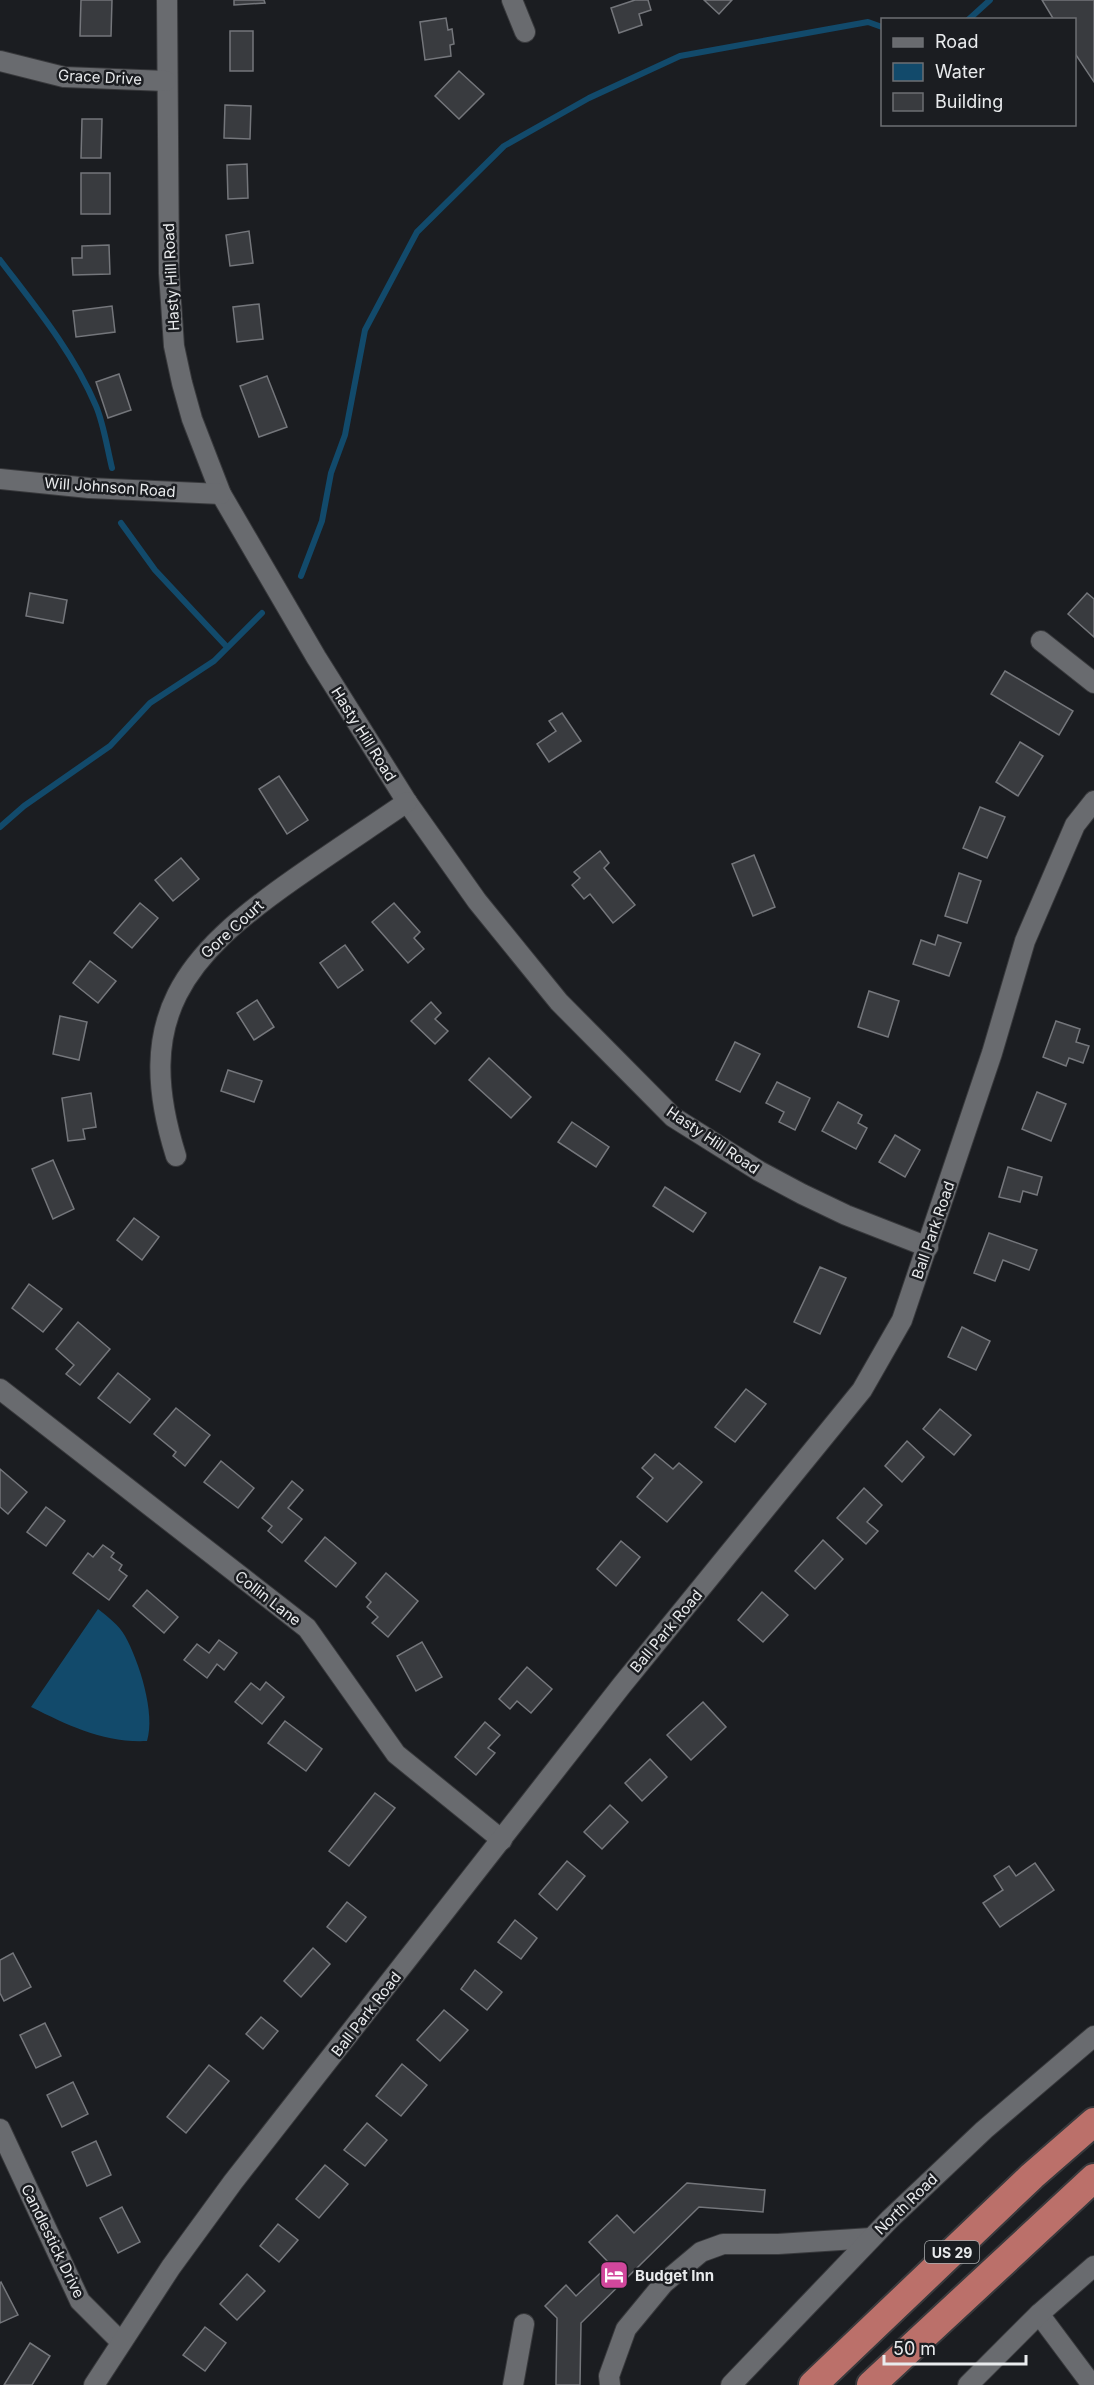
<svg xmlns="http://www.w3.org/2000/svg" width="1094" height="2385" font-family="Inter,sans-serif">
	<rect width="100%" height="100%" fill="#1b1d21"/>
	<path fill="#124a6b" d="M98,1609C108,1617 119,1625 125,1636C139,1661 156,1714 147,1741C103,1743 70,1726 31,1707Z"/>
	<g fill="none" stroke-linecap="round" stroke-linejoin="round">
		<g stroke="#124a6b" stroke-width="6">
			<polyline points="968,20 990,0"/>
			<path d="M0,260C35,306 73,352 96,406C104,425 107,448 112,468"/>
			<polyline points="121,523 155,570 227,647"/>
			<polyline points="301,576 322,521 331,473 345,435 365,330 417,232 504,146 589,98 680,56 868,22 882,27"/>
			<polyline points="0,827 24,806 110,746 150,703 214,661 262,613"/>
		</g>
	</g>
	<g fill="#393b3f" stroke="#74767b" stroke-width="1.5">
		<polygon points="81,0 112,0 111,36 80,36"/>
		<polygon points="234,0 264,0 265,3 234,5"/>
		<polygon points="635,0 648,0 651,10 639,14 642,25 619,33 611,8"/>
		<polygon points="704,0 732,0 719,14"/>
		<polygon points="1042,0 1094,0 1094,82 1074,52 1074,20 1054,20"/>
		<polygon points="446,18 448,30 452,29 454,44 450,45 451,56 425,60 420,22"/>
		<rect x="230" y="31" width="23" height="40"/>
		<polygon points="459,71 484,94 459,119 435,96"/>
		<polygon points="225,105 251,106 250,139 224,138"/>
		<polygon points="82,119 102,119 101,158 81,158"/>
		<polygon points="247,164 248,198 228,199 227,165"/>
		<rect x="81" y="173" width="29" height="41"/>
		<polygon points="249,231 253,263 230,266 226,235"/>
		<polygon points="109,245 110,274 73,275 72,258 82,258 82,246"/>
		<polygon points="259,304 263,339 237,342 233,307"/>
		<polygon points="112,306 115,332 76,337 73,311"/>
		<polygon points="119,374 131,410 108,418 96,382"/>
		<polygon points="267,376 287,427 259,437 240,386"/>
		<polygon points="30,593 67,600 63,623 26,616"/>
		<polygon points="1087,593 1094,599 1094,637 1068,614"/>
		<polygon points="1005,671 1073,711 1059,735 991,694"/>
		<polygon points="562,713 581,741 549,762 537,744 556,731 549,721"/>
		<polygon points="1020,742 1043,756 1018,796 996,782"/>
		<polygon points="279,776 308,820 287,834 259,789"/>
		<polygon points="980,807 1005,817 987,858 963,848"/>
		<polygon points="600,851 609,863 604,868 635,905 613,923 590,894 584,899 572,885 580,878 574,872"/>
		<polygon points="754,855 775,907 753,916 732,864"/>
		<polygon points="181,858 199,879 173,901 155,880"/>
		<polygon points="959,873 981,881 967,923 945,916"/>
		<polygon points="140,903 158,918 132,948 114,933"/>
		<polygon points="394,903 420,932 414,938 424,949 408,963 372,922"/>
		<polygon points="938,935 961,943 949,976 913,964 921,940 935,945"/>
		<polygon points="345,945 363,970 338,988 320,963"/>
		<polygon points="90,961 116,981 98,1003 73,983"/>
		<polygon points="869,991 899,1001 888,1037 858,1027"/>
		<polygon points="257,1000 274,1027 254,1040 237,1013"/>
		<polygon points="431,1002 441,1013 435,1019 448,1031 435,1044 411,1021"/>
		<polygon points="60,1016 87,1022 79,1060 53,1054"/>
		<polygon points="1056,1021 1080,1029 1076,1042 1089,1046 1083,1063 1069,1058 1066,1066 1043,1057"/>
		<polygon points="735,1042 760,1054 740,1092 716,1080"/>
		<polygon points="489,1058 531,1097 511,1118 469,1080"/>
		<polygon points="228,1070 262,1081 254,1102 221,1091"/>
		<polygon points="777,1082 810,1098 795,1130 779,1122 784,1112 766,1103"/>
		<polygon points="1037,1092 1066,1104 1051,1141 1022,1129"/>
		<polygon points="91,1093 96,1127 83,1129 85,1139 68,1141 62,1098"/>
		<polygon points="838,1102 862,1115 858,1123 867,1128 856,1149 822,1131"/>
		<polygon points="572,1122 609,1147 596,1167 558,1142"/>
		<polygon points="895,1135 920,1150 905,1177 879,1162"/>
		<polygon points="53,1160 74,1209 53,1219 32,1169"/>
		<polygon points="1008,1167 1042,1177 1037,1195 1023,1191 1020,1202 999,1197"/>
		<polygon points="665,1187 706,1213 693,1232 653,1206"/>
		<polygon points="134,1218 159,1237 142,1260 117,1240"/>
		<polygon points="989,1233 1037,1250 1029,1270 1003,1260 995,1281 974,1273"/>
		<polygon points="820,1267 846,1278 820,1334 794,1322"/>
		<polygon points="29,1284 62,1309 43,1332 12,1308"/>
		<polygon points="78,1322 110,1349 80,1385 66,1374 74,1365 56,1349"/>
		<polygon points="962,1327 990,1341 976,1370 948,1357"/>
		<polygon points="118,1373 150,1399 130,1423 98,1398"/>
		<polygon points="746,1389 766,1404 735,1442 715,1427"/>
		<polygon points="176,1408 210,1435 185,1466 173,1456 176,1452 154,1434"/>
		<polygon points="940,1409 971,1435 954,1455 923,1429"/>
		<polygon points="907,1441 924,1457 902,1482 885,1466"/>
		<polygon points="655,1454 673,1469 679,1463 702,1482 667,1522 637,1497 653,1478 642,1468"/>
		<polygon points="221,1461 254,1488 238,1508 204,1482"/>
		<polygon points="0,1469 27,1492 8,1514 0,1507"/>
		<polygon points="292,1481 303,1490 288,1508 302,1519 282,1543 268,1531 272,1526 262,1518"/>
		<polygon points="864,1488 882,1505 867,1522 878,1531 866,1544 837,1518"/>
		<polygon points="46,1507 65,1521 46,1546 27,1532"/>
		<polygon points="325,1537 356,1563 336,1587 305,1561"/>
		<polygon points="823,1540 843,1559 815,1589 795,1571"/>
		<polygon points="621,1541 640,1557 616,1586 597,1569"/>
		<polygon points="103,1545 114,1553 111,1557 122,1565 119,1570 127,1576 109,1600 73,1573 88,1553 93,1557"/>
		<polygon points="386,1573 418,1601 388,1637 372,1623 378,1617 367,1607 371,1602 366,1597"/>
		<polygon points="147,1590 178,1617 164,1633 133,1606"/>
		<polygon points="762,1592 788,1615 763,1642 738,1620"/>
		<polygon points="219,1640 237,1653 224,1670 217,1664 207,1678 184,1660 197,1644 209,1653"/>
		<polygon points="422,1642 442,1677 416,1691 397,1656"/>
		<polygon points="527,1667 552,1689 531,1713 517,1701 510,1709 499,1699"/>
		<polygon points="266,1682 284,1697 262,1724 235,1702 251,1683 260,1690"/>
		<polygon points="703,1702 726,1727 691,1760 667,1735"/>
		<polygon points="285,1721 322,1749 306,1771 268,1743"/>
		<polygon points="485,1722 500,1735 488,1748 495,1753 476,1775 455,1757"/>
		<polygon points="650,1759 667,1777 642,1801 625,1783"/>
		<polygon points="375,1793 395,1808 349,1866 329,1851"/>
		<polygon points="610,1805 628,1822 602,1849 584,1832"/>
		<polygon points="567,1861 585,1876 557,1910 539,1894"/>
		<polygon points="1035,1863 1054,1890 1000,1927 983,1903 1003,1890 994,1876 1009,1866 1016,1876"/>
		<polygon points="347,1902 366,1917 346,1942 327,1927"/>
		<polygon points="515,1920 537,1938 521,1959 498,1942"/>
		<polygon points="313,1948 330,1964 301,1997 284,1981"/>
		<polygon points="13,1953 31,1987 4,2001 0,1993 0,1960"/>
		<polygon points="475,1970 502,1992 487,2010 461,1989"/>
		<polygon points="444,2010 468,2030 440,2061 417,2040"/>
		<polygon points="261,2017 278,2031 263,2049 246,2034"/>
		<polygon points="45,2023 61,2056 36,2068 20,2035"/>
		<polygon points="402,2064 427,2085 401,2116 376,2096"/>
		<polygon points="209,2065 229,2081 186,2133 167,2117"/>
		<polygon points="73,2082 88,2114 62,2127 47,2095"/>
		<polygon points="367,2123 387,2140 365,2166 344,2150"/>
		<polygon points="96,2141 111,2175 87,2186 72,2152"/>
		<polygon points="325,2165 348,2184 319,2218 296,2199"/>
		<polygon points="687,2183 765,2190 763,2212 699,2207 581,2323 580,2385 556,2385 557,2318 545,2306 566,2285 576,2296 610,2264 589,2242 617,2215 634,2233"/>
		<polygon points="122,2207 140,2242 118,2253 100,2218"/>
		<polygon points="278,2224 298,2240 279,2262 260,2246"/>
		<polygon points="247,2274 265,2291 237,2320 220,2304"/>
		<polygon points="1,2282 18,2315 0,2323 0,2283"/>
		<polygon points="205,2327 226,2343 205,2371 183,2355"/>
		<polygon points="30,2343 50,2356 32,2385 4,2385"/>
	</g>
	<g fill="none" stroke-linecap="round" stroke-linejoin="round">
		<g stroke="#38393c" stroke-width="22">
			<g id="minor">
				<polyline points="167,0 169,273 174,346 182,383 192,419 221,494 316,657 407,802 477,901 559,1002 673,1117 759,1171 802,1194 846,1215 928,1247"/>
				<polyline points="512,0 525,32"/>
				<polyline points="0,61 64,77 166,81"/>
				<polyline points="0,479 89,488 221,494"/>
				<polyline points="1041,641 1094,683"/>
				<path d="M176,1156C132,1017 184,956 294,879C331,853 369,828 407,802"/>
				<polyline points="0,1389 307,1628 396,1754 502,1840"/>
				<polyline points="0,2129 80,2301 121,2342"/>
				<polyline points="1039,2314 1092,2385"/>
				<polyline points="94,2385 171,2267 233,2182 622,1685 862,1390 902,1320 992,1053 1025,941 1075,825 1094,801"/>
				<polyline points="513,2385 524,2324"/>
				<polyline points="610,2385 609,2376 626,2329 664,2283 701,2252 723,2244 778,2244 871,2238"/>
				<polyline points="731,2385 890,2219 984,2130 1094,2036"/>
				<polyline points="968,2385 1039,2314 1094,2266"/>
			</g>
		</g>
		<g stroke="#38393c" stroke-width="32">
			<g id="highway">
				<polyline points="813,2385 1032,2176 1094,2122"/>
				<polyline points="871,2385 1094,2178"/>
			</g>
		</g>
		<use href="#minor" stroke="#696b6f" stroke-width="20"/>
		<use href="#highway" stroke="#bb706a" stroke-width="28"/>
	</g>
	<defs>
		<g id="hotel-square" transform="scale(1.5)"><rect x="-9" y="-9" width="18" height="18" rx="4" fill="#d1479c" stroke="#1b1d21"/><path d="M-6-4.5h1.5V1H6V5H4.5V3h-9V5H-6ZM-4 0a1.8 1.8 0 1 1 3.6 0ZM.5 0V-2.5h3Q6-2.5 6 0Z" fill="#fff"/></g>
	</defs>
	<g fill-rule="evenodd">
		<use href="#hotel-square" x="614" y="2275"/>
	</g>
	<g text-anchor="middle" dominant-baseline="central" stroke-width="5" stroke-linejoin="round" paint-order="stroke">
		<rect fill="#1b1d21" stroke="#abadb0" stroke-width="1.5" x="925" y="2241" width="54" height="22" rx="4.5"/>
		<g font-size="14" font-weight="bold" fill="#e9ebed">
			<text x="952" y="2252">US 29</text>
		</g>
		<g font-size="15" fill="#e9ebed" stroke="#1b1d21">
			<text transform="translate(100 77) rotate(3)">Grace Drive</text>
			<text transform="translate(171 277) rotate(-93)">Hasty Hill Road</text>
			<text transform="translate(110 487) rotate(4)">Will Johnson Road</text>
			<text transform="translate(364 734) rotate(58)">Hasty Hill Road</text>
			<text transform="translate(232 929) rotate(-42)">Gore Court</text>
			<text transform="translate(713 1140) rotate(34)">Hasty Hill Road</text>
			<text transform="translate(933 1230) rotate(-71)">Ball Park Road</text>
			<text transform="translate(268 1598) rotate(38)">Collin Lane</text>
			<text transform="translate(666 1631) rotate(-50)">Ball Park Road</text>
			<text transform="translate(366 2014) rotate(-52)">Ball Park Road</text>
			<text transform="translate(906 2204) rotate(-44)">North Road</text>
			<text transform="translate(53 2241) rotate(64)">Candlestick Drive</text>
		</g>
		<g font-size="15" font-weight="bold" fill="#e9ebed" stroke="#1b1d21" text-anchor="start">
			<text x="635" y="2275">Budget Inn</text>
		</g>
	</g>
	<rect x="881" y="18" width="195" height="108" fill="#1b1d21" stroke="#6d6f73" stroke-width="1.5"/>
	<rect x="893" y="38" width="30" height="9" fill="#696b6f" stroke="#6d6f73" stroke-width="1.5"/>
	<text x="935" y="48" font-size="18" fill="#e9ebed">Road</text>
	<rect x="893" y="63" width="30" height="18" fill="#124a6b" stroke="#6d6f73" stroke-width="1.5"/>
	<text x="935" y="78" font-size="18" fill="#e9ebed">Water</text>
	<rect x="893" y="93" width="30" height="18" fill="#393b3f" stroke="#6d6f73" stroke-width="1.5"/>
	<text x="935" y="108" font-size="18" fill="#e9ebed">Building</text>
	<path d="M884 2355v9h142v-9" fill="none" stroke="#e9ebed" stroke-width="3"/>
	<text x="893" y="2355" font-size="18" fill="#e9ebed" stroke="#1b1d21" stroke-width="4.5" paint-order="stroke">50 m</text>
</svg>
